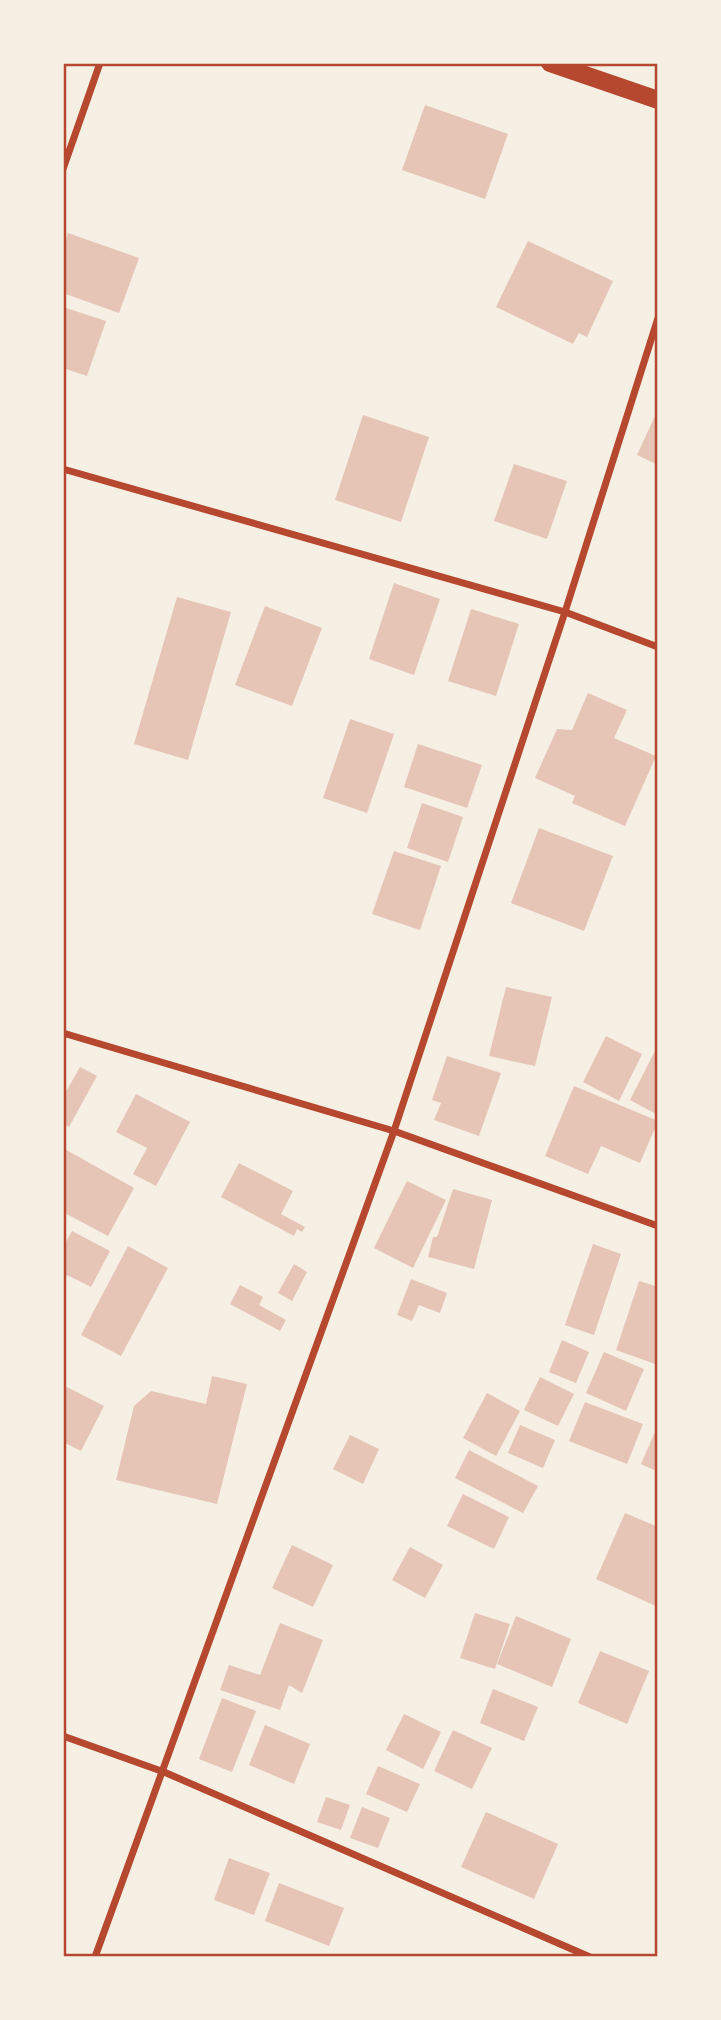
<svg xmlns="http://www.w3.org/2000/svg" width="721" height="2020" font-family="Quicksand,sans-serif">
	<rect width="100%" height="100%" fill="#f6efe4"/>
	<g fill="#e6c5b7">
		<polygon points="425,105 508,134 485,199 402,170"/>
		<polygon points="68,233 139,258 119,313 63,293 63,248"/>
		<polygon points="528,241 613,281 587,337 579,333 573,344 496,307"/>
		<polygon points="63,307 106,321 87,376 63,368"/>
		<polygon points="363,415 429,437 401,522 335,500"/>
		<polygon points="655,416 658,417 658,465 637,455"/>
		<polygon points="514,464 567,481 547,539 494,521"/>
		<polygon points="394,583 440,599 414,675 369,659"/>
		<polygon points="177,597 231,612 188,760 134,744"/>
		<polygon points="265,606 322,628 292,706 235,685"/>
		<polygon points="471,609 519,624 496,696 448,681"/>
		<polygon points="588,693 627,710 614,738 656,756 625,826 572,803 575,796 535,778 557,729 572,730"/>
		<polygon points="350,719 394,734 367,813 323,798"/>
		<polygon points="418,744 482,765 467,808 404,787"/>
		<polygon points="422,803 463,817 448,862 407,848"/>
		<polygon points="539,828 613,856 584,931 511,903"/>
		<polygon points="394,851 441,866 420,930 372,914"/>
		<polygon points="506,987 552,997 535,1066 489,1056"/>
		<polygon points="606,1036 642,1054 619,1101 583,1082"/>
		<polygon points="658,1045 658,1115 630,1100"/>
		<polygon points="447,1056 501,1073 479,1136 434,1120 441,1103 432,1100"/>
		<polygon points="80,1067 97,1076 69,1127 63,1123 63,1097"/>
		<polygon points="574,1086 658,1121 640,1163 601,1146 588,1174 545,1156"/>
		<polygon points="136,1094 190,1122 156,1186 133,1174 147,1148 116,1132"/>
		<polygon points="63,1148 134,1188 108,1236 63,1212"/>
		<polygon points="239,1163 293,1191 281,1214 305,1227 302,1232 297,1229 294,1236 221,1197"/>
		<polygon points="407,1181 446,1200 413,1268 374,1248"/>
		<polygon points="453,1189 492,1200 474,1269 428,1257 433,1237 437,1237"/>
		<polygon points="72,1231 110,1251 91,1287 67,1275 63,1283 63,1247"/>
		<polygon points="593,1244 621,1254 594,1335 565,1325"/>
		<polygon points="128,1246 168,1268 121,1356 81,1335"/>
		<polygon points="294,1264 307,1272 292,1301 278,1293"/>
		<polygon points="411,1279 447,1293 440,1313 419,1305 412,1321 397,1315"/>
		<polygon points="639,1281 658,1287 658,1365 616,1350"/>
		<polygon points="240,1285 263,1297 259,1305 286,1320 280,1331 230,1304"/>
		<polygon points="562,1340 589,1352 576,1383 549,1372"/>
		<polygon points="604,1352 644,1369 626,1411 586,1393"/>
		<polygon points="212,1376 247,1384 217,1504 116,1480 134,1406 151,1391 206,1404"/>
		<polygon points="540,1377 574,1394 558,1426 524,1410"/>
		<polygon points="63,1385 104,1406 81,1451 63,1442"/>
		<polygon points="487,1393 520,1411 496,1456 463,1438"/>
		<polygon points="585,1402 643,1424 627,1464 569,1441"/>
		<polygon points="520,1425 555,1440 543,1468 508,1453"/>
		<polygon points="658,1425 658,1472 641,1464"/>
		<polygon points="350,1435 379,1449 363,1484 333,1469"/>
		<polygon points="469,1450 538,1486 523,1513 455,1478"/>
		<polygon points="463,1494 509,1517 494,1549 447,1526"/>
		<polygon points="625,1513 658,1527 658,1607 596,1579"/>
		<polygon points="292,1545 333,1565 313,1607 272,1588"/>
		<polygon points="410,1547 443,1565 425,1598 392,1580"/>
		<polygon points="475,1613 510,1624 495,1669 460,1658"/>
		<polygon points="516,1616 571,1639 552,1687 497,1664"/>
		<polygon points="280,1623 323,1640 302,1693 289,1685 280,1710 220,1690 229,1665 260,1675"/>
		<polygon points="600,1651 649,1671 627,1724 578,1703"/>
		<polygon points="493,1689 538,1707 524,1741 480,1723"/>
		<polygon points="222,1698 256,1711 232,1772 199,1759"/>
		<polygon points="404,1714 441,1732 423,1769 386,1750"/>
		<polygon points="265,1725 310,1744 294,1784 249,1765"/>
		<polygon points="453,1730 492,1748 472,1789 434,1771"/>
		<polygon points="378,1766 420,1784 407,1812 366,1794"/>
		<polygon points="326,1797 350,1805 341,1830 317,1822"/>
		<polygon points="362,1807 390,1818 378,1848 350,1838"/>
		<polygon points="486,1812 558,1844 534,1899 461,1867"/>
		<polygon points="229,1858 270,1873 254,1915 214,1900"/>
		<polygon points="279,1883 344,1908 329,1946 265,1921"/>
	</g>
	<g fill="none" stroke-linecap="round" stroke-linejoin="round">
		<g stroke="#b5482f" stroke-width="7">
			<polyline points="63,169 100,63"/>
			<polyline points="63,469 565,612 658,647"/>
			<polyline points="63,1033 394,1131 658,1226"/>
			<polyline points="63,1736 164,1772 590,1957"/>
			<polyline points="95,1957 394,1131 565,612 658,318"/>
		</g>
		<polyline stroke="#b5482f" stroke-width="18" points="550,63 658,100"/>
	</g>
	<rect width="721" height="2020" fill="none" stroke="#f6efe4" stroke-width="130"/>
	<rect x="65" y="65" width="591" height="1890" fill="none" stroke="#b5482f" stroke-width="2.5"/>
</svg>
